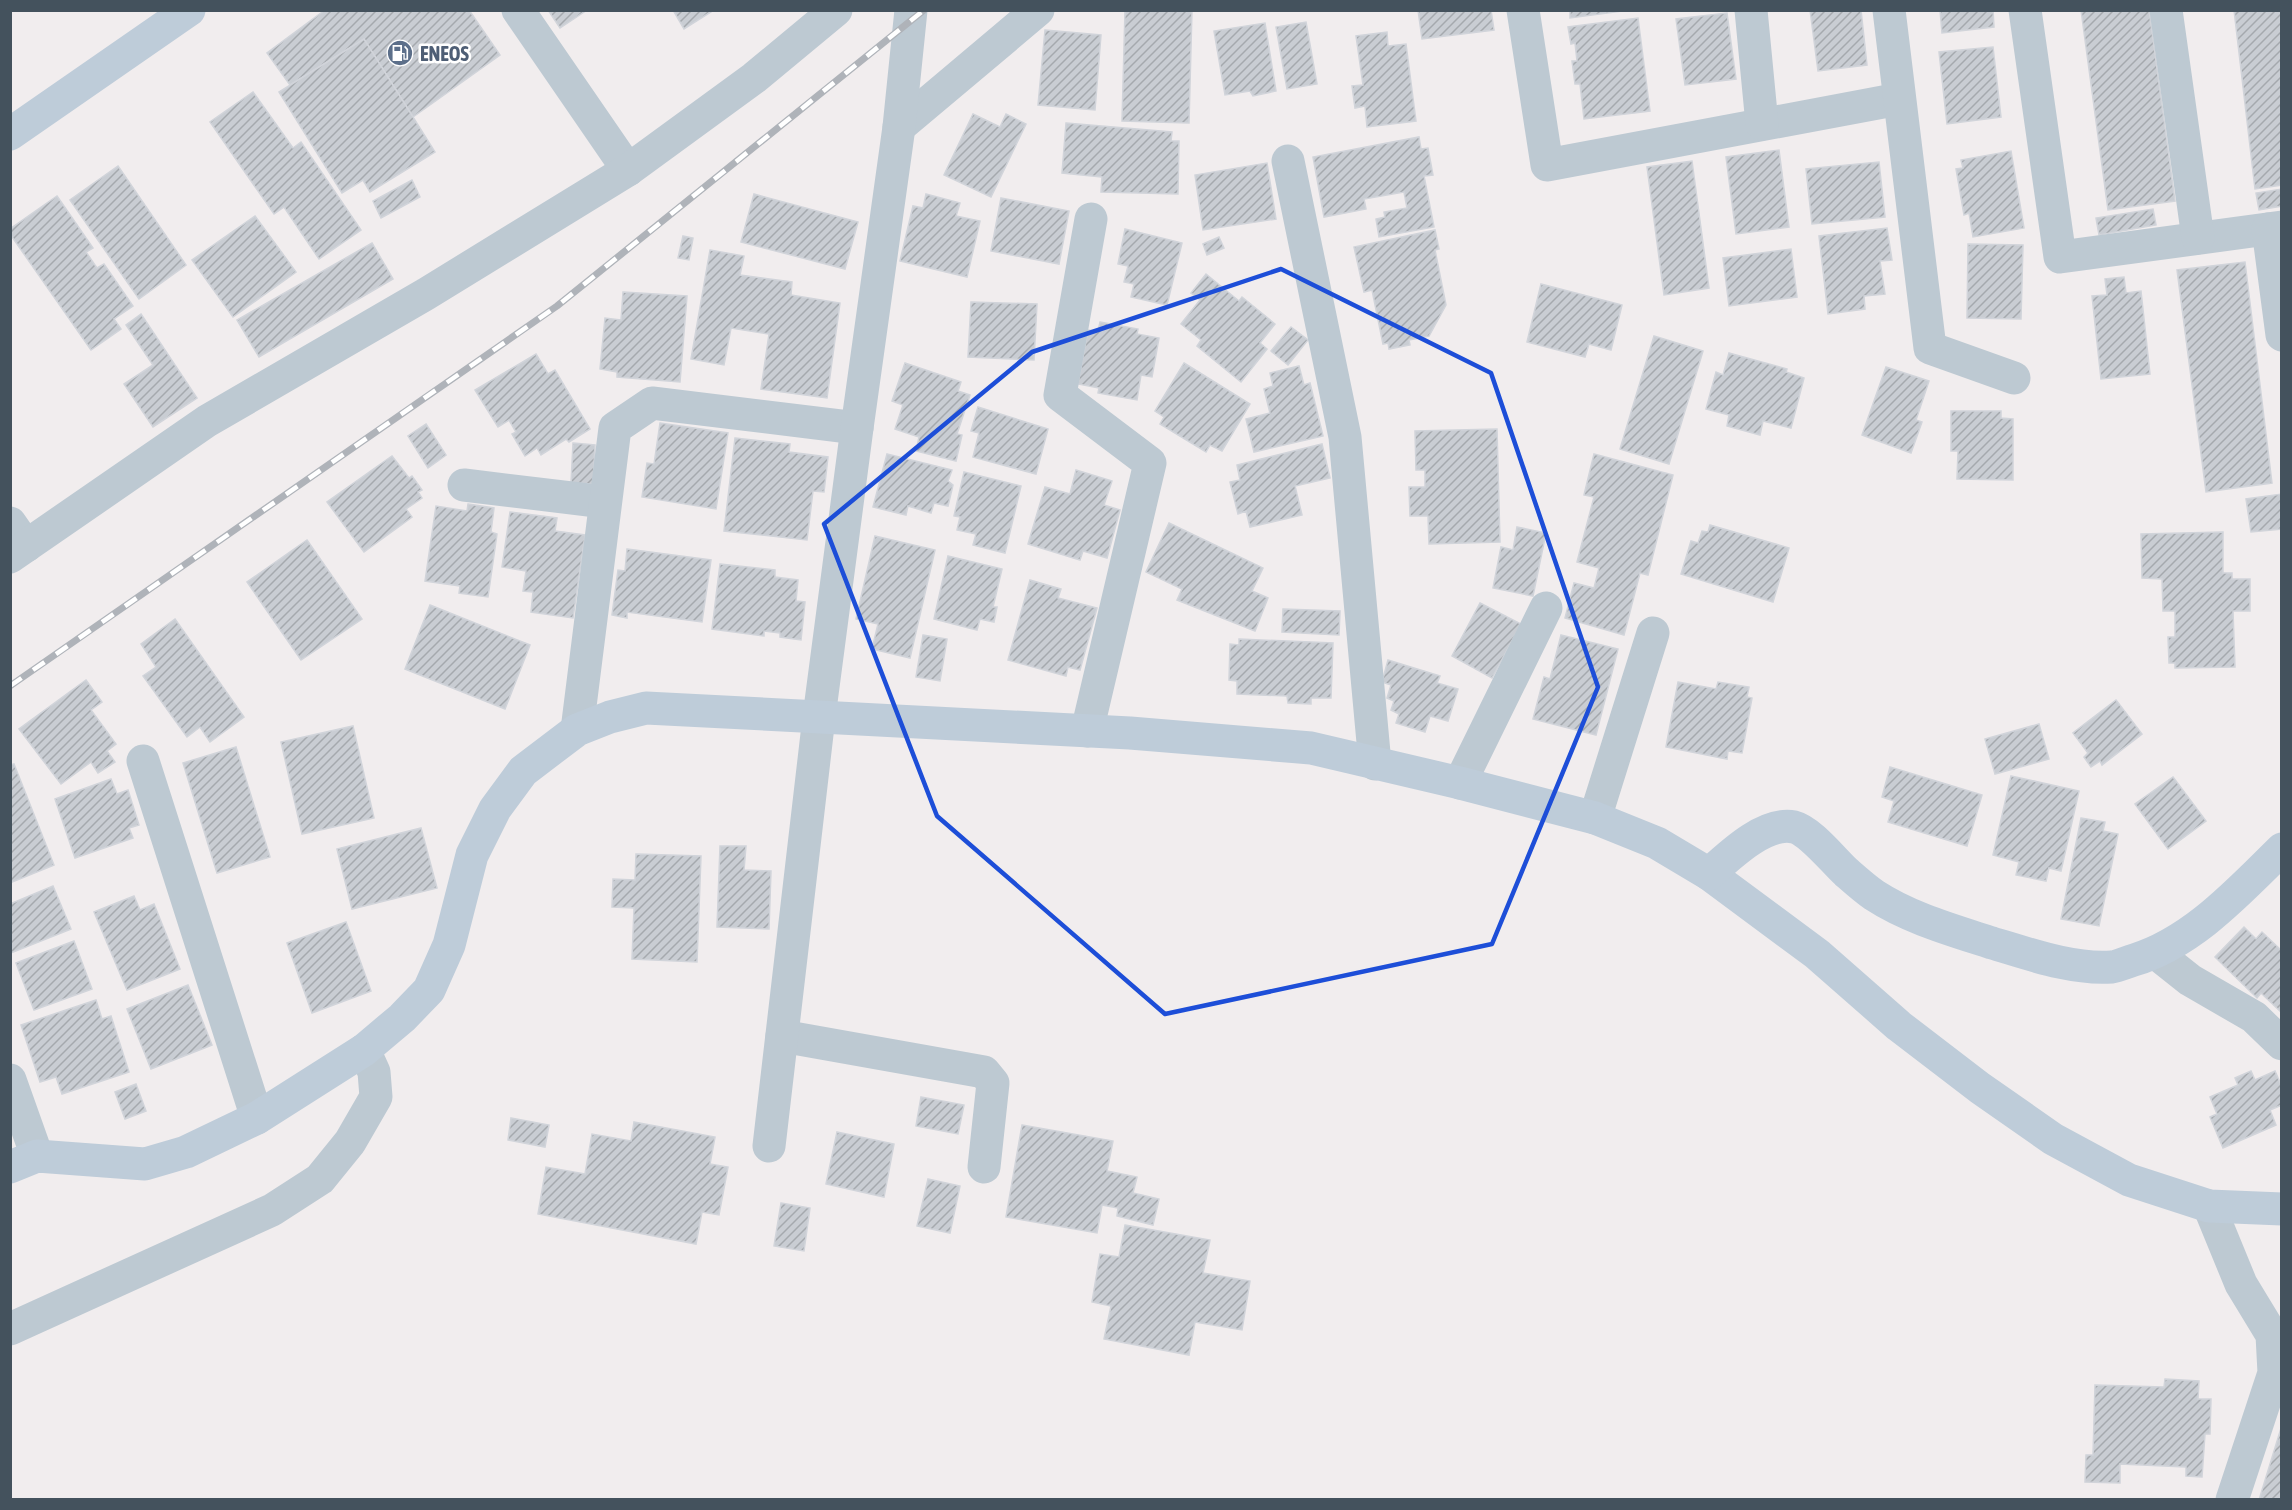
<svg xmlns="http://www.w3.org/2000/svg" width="2292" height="1510" font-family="'Asap Condensed',sans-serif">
	<defs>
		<pattern id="building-hatch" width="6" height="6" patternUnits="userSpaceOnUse" patternTransform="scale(1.5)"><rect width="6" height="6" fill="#c9cdd3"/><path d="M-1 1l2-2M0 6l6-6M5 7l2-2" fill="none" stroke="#a5a9ae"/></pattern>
	</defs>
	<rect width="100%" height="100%" fill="#f1edee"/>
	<g fill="url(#building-hatch)" stroke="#d1d4da" stroke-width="1.5">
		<polygon points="325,10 469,10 500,55 413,117 364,39 290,85 267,53"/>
		<polygon points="548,10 587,10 560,28"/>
		<polygon points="673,10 714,10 684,29"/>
		<polygon points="1125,10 1192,10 1189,123 1122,121"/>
		<polygon points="1418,10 1491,10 1494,30 1422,39"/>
		<polygon points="1570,10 1630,10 1570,18"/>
		<polygon points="1810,10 1861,10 1867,65 1818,71"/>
		<polygon points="1940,10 1993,10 1994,27 1942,33"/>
		<polygon points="2081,10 2149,10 2175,201 2108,210"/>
		<polygon points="2234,10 2282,10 2282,185 2255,189"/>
		<polygon points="1727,13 1736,79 1685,85 1676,19"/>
		<polygon points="1638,18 1650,111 1584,119 1580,84 1575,84 1572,61 1577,61 1575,43 1571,44 1568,27"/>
		<polygon points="1306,22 1317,84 1287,89 1276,27"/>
		<polygon points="1265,23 1276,91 1253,96 1250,91 1225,95 1214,31"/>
		<polygon points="1045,30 1101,35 1095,110 1038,105"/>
		<polygon points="1387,32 1388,46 1406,44 1416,121 1367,127 1365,106 1355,108 1352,86 1363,85 1356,36"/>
		<polygon points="364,39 435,152 370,192 363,180 342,193 279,92"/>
		<polygon points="1993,47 2001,117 1947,124 1939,52"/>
		<polygon points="253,92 293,148 301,142 361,230 319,259 284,207 274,214 210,122"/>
		<polygon points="973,114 1000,127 1006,114 1026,124 991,197 944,175"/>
		<polygon points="1066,123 1172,132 1171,141 1179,141 1178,194 1101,192 1102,177 1062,173"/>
		<polygon points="1419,137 1421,149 1428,148 1433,175 1424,176 1434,227 1379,237 1376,219 1385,217 1384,212 1407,208 1404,192 1364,199 1366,209 1324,217 1313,157"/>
		<polygon points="1779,150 1789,227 1736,234 1726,157"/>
		<polygon points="2011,151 2024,228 1973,237 1969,213 1964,215 1956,169 1963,168 1961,160"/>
		<polygon points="1692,161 1709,288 1664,295 1647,167"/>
		<polygon points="1879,162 1885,217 1812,224 1806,169"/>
		<polygon points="1267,163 1276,219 1203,230 1195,175"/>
		<polygon points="118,166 186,265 139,299 70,200"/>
		<polygon points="412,180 420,197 381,218 373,201"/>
		<polygon points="2282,189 2282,206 2259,210 2256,193"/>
		<polygon points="754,194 858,222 845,269 741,242"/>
		<polygon points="926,194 960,203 956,216 980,221 967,277 900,261 913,206 923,208"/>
		<polygon points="57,196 93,248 86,252 97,268 104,264 133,306 114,319 121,329 91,350 10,234 10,229"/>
		<polygon points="1001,198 1069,211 1059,264 991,251"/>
		<polygon points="2153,209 2156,225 2099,235 2096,218"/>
		<polygon points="255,216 296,272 233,317 192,260"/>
		<polygon points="1887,228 1892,260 1880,261 1885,294 1864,296 1865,309 1828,314 1819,236"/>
		<polygon points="1125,229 1182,243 1167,305 1131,297 1134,284 1124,282 1128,266 1118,264"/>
		<polygon points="1435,230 1439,249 1435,250 1446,305 1429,336 1409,340 1410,345 1389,349 1388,343 1383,344 1372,290 1364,292 1354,247"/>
		<polygon points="683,236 693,238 689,260 678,258"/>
		<polygon points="1219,237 1224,248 1207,255 1203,244"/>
		<polygon points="372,243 393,279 259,357 237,320"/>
		<polygon points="1968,244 2023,245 2021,319 1967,318"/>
		<polygon points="1791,249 1797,297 1729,306 1723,258"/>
		<polygon points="710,250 744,256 740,275 792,282 791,295 840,303 827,398 761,389 769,334 731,328 724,365 691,359"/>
		<polygon points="2245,262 2272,483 2206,492 2177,270"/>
		<polygon points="1206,274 1239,301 1242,297 1275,324 1260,343 1267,349 1241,382 1197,346 1201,340 1181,324 1200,300 1191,293"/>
		<polygon points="2124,277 2126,293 2141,291 2150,374 2101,379 2092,296 2107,295 2105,279"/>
		<polygon points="1541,284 1622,305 1611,350 1589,344 1585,357 1527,342"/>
		<polygon points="623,292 687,296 680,382 617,377 617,372 600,369 605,318 621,320"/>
		<polygon points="971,302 1037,304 1034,360 968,357"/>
		<polygon points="141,314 197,398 153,427 124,384 153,365 126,325"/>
		<polygon points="1100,322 1138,329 1137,334 1159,338 1152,377 1141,375 1137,400 1098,393 1099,388 1078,384 1088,330 1098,331"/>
		<polygon points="1291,327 1308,340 1288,365 1271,351"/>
		<polygon points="1654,336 1703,351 1669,464 1620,449"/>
		<polygon points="1729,353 1787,369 1786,372 1804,378 1791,428 1763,421 1760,435 1727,426 1729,415 1706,409 1716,372 1723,375"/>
		<polygon points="536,354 548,374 555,370 590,429 569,442 566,439 541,455 537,448 525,456 512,434 516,432 509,420 498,427 475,390"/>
		<polygon points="905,363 961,382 958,391 970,395 957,434 962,435 956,461 916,451 919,437 895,429 903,405 892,401"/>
		<polygon points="1184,363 1250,404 1222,451 1210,445 1206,452 1160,424 1164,417 1155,411"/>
		<polygon points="1299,366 1304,385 1310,383 1323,436 1254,452 1246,419 1270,413 1264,389 1273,386 1270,373"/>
		<polygon points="1886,367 1929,381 1916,420 1922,422 1911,453 1862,435"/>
		<polygon points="978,407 1048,429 1036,474 973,457 979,433 971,431"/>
		<polygon points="1951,411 2001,411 2001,418 2013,419 2013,480 1957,479 1958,451 1951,451"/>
		<polygon points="660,423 728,433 716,509 642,497 647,463 654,464"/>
		<polygon points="426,424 446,455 428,468 408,436"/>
		<polygon points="1497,429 1500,542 1429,544 1428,516 1410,516 1409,487 1425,487 1425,470 1416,470 1415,431"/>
		<polygon points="735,438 790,444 789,452 828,457 824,492 813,491 807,540 724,531"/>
		<polygon points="573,443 595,445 593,484 571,483"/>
		<polygon points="1322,444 1330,478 1295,486 1302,515 1250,527 1246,511 1238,514 1230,482 1240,480 1237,465"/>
		<polygon points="887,454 952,470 948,481 953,485 948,506 934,503 931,513 908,506 906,515 873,507"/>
		<polygon points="1594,454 1673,475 1648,575 1640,573 1624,635 1565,618 1574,583 1594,588 1599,568 1577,562 1594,497 1584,495"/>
		<polygon points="392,456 409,478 412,476 422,490 418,492 422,498 406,509 412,517 364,552 327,502"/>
		<polygon points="1076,470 1112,481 1104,505 1120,510 1107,558 1083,551 1080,560 1028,544 1045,487 1070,494"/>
		<polygon points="964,472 1021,486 1005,553 973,545 976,534 957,530 960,517 954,516"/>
		<polygon points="2282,494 2282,529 2251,532 2246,499"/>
		<polygon points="468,504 494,508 491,532 497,534 488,597 459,593 460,586 425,581 436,506 467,511"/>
		<polygon points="510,512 557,518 555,531 585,535 573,618 531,612 533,592 523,591 526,571 502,567"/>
		<polygon points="1169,523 1263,568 1252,591 1268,598 1255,631 1177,600 1182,589 1146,572"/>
		<polygon points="1710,525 1789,548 1773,602 1681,574 1691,541 1698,543 1702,531 1708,532"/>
		<polygon points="1517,527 1546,533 1533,596 1493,588 1501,547 1513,550"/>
		<polygon points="2223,532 2223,573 2232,573 2232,579 2250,579 2250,611 2233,611 2235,667 2175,668 2175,663 2169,663 2168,637 2175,637 2175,611 2163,611 2162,579 2142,578 2141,534"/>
		<polygon points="875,536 935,550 910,658 872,649 878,624 856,619"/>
		<polygon points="307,540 362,619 301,660 247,582"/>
		<polygon points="627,549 711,560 702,622 627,612 627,618 612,615 618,570 625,571"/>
		<polygon points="948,556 1002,569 993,607 997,607 994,622 980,619 977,630 934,619"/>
		<polygon points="720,564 775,570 775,577 798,580 796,601 805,602 801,640 780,637 780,633 764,631 764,636 712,629"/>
		<polygon points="1030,580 1061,589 1058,598 1097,608 1080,670 1068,667 1066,676 1008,660"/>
		<polygon points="1480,603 1521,624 1492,678 1452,656"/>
		<polygon points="430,605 530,645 505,709 405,669"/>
		<polygon points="1283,609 1340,611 1339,635 1282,632"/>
		<polygon points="175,619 244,717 210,742 200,727 187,737 143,676 156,667 141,644"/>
		<polygon points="923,635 947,639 940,681 916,677"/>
		<polygon points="1561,635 1618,649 1596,735 1533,719 1544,677 1550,679"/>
		<polygon points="1239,639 1333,643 1331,698 1311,698 1311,704 1288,703 1287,696 1237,694 1237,681 1229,680 1230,644 1239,645"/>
		<polygon points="1388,660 1440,676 1437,683 1458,689 1448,721 1430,716 1425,732 1396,723 1399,714 1391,710 1394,701 1387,698 1391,685 1382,682"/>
		<polygon points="86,680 102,702 91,710 116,744 107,751 115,762 98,773 91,762 61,784 19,729"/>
		<polygon points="1678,682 1716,689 1718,682 1749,687 1747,697 1752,698 1742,753 1728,751 1727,759 1666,747"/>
		<polygon points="2116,700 2142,734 2102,765 2100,761 2091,767 2084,757 2088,753 2073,733"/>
		<polygon points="2039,724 2049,759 1995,774 1985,739"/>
		<polygon points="353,726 374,818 302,834 281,742"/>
		<polygon points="236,747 270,857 217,873 183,763"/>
		<polygon points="14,764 54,865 10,883 10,765"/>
		<polygon points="1890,767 1982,795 1967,846 1888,822 1894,801 1882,797"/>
		<polygon points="2011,776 2079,791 2061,871 2049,868 2046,881 2016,875 2019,862 1993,855"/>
		<polygon points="2173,777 2206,821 2168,849 2135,804"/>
		<polygon points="111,779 117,794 128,790 139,825 129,828 133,838 75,858 55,799"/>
		<polygon points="2081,818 2105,822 2103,831 2118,834 2099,926 2061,919"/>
		<polygon points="421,828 437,888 352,909 337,849"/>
		<polygon points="720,846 746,846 744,870 771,871 769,929 717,927"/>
		<polygon points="636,854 701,856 697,962 632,959 634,908 612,907 613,879 635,880"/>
		<polygon points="53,886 71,929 11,953 10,904"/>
		<polygon points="134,896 140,910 154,904 180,969 127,990 94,912"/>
		<polygon points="346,922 371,991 312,1013 287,943"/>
		<polygon points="2244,927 2256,939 2262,932 2282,951 2282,1013 2261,993 2257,998 2215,957"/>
		<polygon points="74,941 92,989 34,1010 16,963"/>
		<polygon points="188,985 212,1045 151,1069 127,1009"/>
		<polygon points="96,1000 102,1019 111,1016 129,1072 62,1094 56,1077 40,1082 21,1025"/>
		<polygon points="2251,1071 2255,1080 2275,1071 2282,1087 2282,1105 2270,1110 2276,1125 2223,1148 2210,1117 2217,1114 2210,1097 2238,1085 2235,1078"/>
		<polygon points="136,1084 146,1111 125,1119 115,1092"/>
		<polygon points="921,1097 964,1105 958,1134 916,1126"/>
		<polygon points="511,1118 549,1125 545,1147 508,1140"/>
		<polygon points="634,1122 715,1137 710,1164 728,1167 719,1215 702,1212 696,1244 538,1214 546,1167 585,1174 592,1134 631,1141"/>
		<polygon points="1022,1125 1113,1141 1107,1171 1137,1177 1133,1193 1159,1199 1153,1225 1117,1216 1118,1208 1102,1205 1097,1233 1006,1217"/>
		<polygon points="837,1132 894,1144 884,1197 826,1184"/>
		<polygon points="928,1179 960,1186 950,1233 917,1226"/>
		<polygon points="781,1203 810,1208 804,1251 774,1246"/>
		<polygon points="1125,1225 1210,1240 1203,1273 1250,1281 1242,1330 1195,1322 1189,1355 1104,1339 1111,1306 1092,1302 1100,1254 1119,1257"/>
		<polygon points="2165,1379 2199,1381 2198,1399 2211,1399 2210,1434 2205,1434 2202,1477 2186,1476 2186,1467 2120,1464 2120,1483 2085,1482 2086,1455 2093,1455 2095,1385 2164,1387"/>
		<polygon points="2282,1425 2282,1500 2259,1500"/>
	</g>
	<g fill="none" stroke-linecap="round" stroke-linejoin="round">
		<g stroke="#bdc9d2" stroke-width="33">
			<polyline points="518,10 628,170"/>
			<polyline points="1523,10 1547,165 1899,99"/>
			<polyline points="1751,10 1762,124"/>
			<polyline points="1889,10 1930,348 2014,378"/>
			<polyline points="2025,10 2060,257 2282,227"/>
			<polyline points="2166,10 2198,238"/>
			<polyline points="899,127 1038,10"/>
			<polyline points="1288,161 1345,437 1375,764"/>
			<polyline points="2268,229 2282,335"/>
			<polyline points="464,485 605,502"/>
			<polyline points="10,523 26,546"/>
			<polyline points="10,557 207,421 426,294 628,170 754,78 836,10"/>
			<polyline points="577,730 615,428 652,403 857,428"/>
			<polyline points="1087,731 1150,463 1060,395 1091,219"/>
			<polyline points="143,761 257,1118"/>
			<polyline points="1460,783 1546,608"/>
			<polyline points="1595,818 1653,633"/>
			<polyline points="2156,953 2190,980 2254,1017 2282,1044"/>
			<polyline points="782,1036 984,1072 993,1083 984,1167"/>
			<polyline points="10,1080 37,1156"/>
			<polyline points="769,1146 819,717 857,428 899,127 911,10"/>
			<polyline points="2209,1206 2241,1284 2272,1335 2274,1373 2232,1500"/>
			<polyline points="10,1329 272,1210 320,1179 350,1142 376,1097 374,1072 364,1050"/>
		</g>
		<g stroke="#beccd9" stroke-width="33">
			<polyline points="10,134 189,10"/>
			<polyline points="1709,874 1817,954 1899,1026 1980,1088 2053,1139 2129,1180 2209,1206 2282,1209"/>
			<path d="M10,1167L37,1156L145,1164L186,1152L257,1118L364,1050L402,1018L429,990L449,945L472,855L495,809L523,771L577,730L610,717L646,708L1130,733L1311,748L1460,783L1595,818L1657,843L1709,874C1730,855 1765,821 1794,827C1810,831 1833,860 1846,872C1854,879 1864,888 1874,895C1909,918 1952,930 1992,943C2029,954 2073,970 2112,967C2119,966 2127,962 2134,960C2193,942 2238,892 2282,849"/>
		</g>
		<g stroke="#afb3b9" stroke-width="7">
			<polyline id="rail" points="10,686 557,306 924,10"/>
		</g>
		<use href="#rail" stroke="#fff" stroke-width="4.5" stroke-dasharray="14" stroke-linecap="butt"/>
	</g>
	<path fill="none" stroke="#1d4ed8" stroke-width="4.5" stroke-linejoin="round" d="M1281,269L1491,373L1598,687L1492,944L1165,1014L937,816L824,524L1032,352Z"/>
	<defs>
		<g id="fuel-disc" transform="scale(1.35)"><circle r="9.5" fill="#5c6f8a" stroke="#fff"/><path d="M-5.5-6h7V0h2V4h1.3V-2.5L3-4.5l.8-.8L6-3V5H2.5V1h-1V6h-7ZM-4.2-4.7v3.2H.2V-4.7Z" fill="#fff"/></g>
	</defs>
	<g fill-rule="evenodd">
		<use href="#fuel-disc" x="400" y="53"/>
	</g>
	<g text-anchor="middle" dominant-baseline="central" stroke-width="5" stroke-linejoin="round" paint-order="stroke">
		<g font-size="20" font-weight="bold" fill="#4e5e75" stroke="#fff" text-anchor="start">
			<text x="420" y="53">ENEOS</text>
		</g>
	</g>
	<rect width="2292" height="1510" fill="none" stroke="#44525d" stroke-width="24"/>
</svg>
